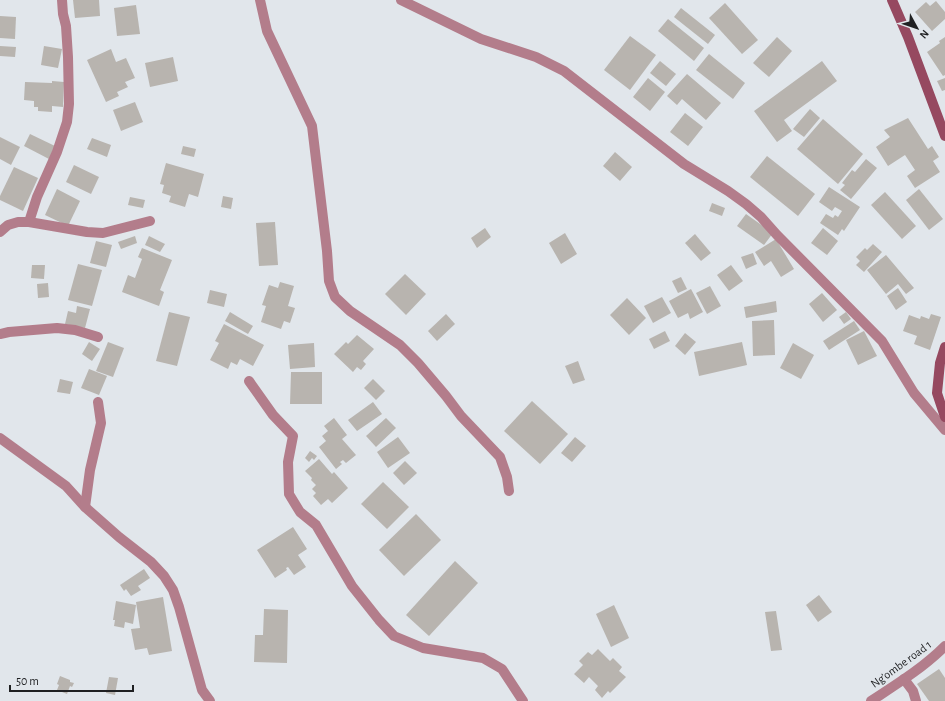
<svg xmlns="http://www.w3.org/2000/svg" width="945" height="701" font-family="'Alegreya Sans',sans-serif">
	<rect width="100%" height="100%" fill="#e1e6eb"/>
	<g fill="#b8b4af">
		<polygon points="73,0 99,0 100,16 75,18"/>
		<polygon points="936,1 945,12 945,19 932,31 915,12 926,2 930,6"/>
		<polygon points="725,3 758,40 742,54 709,18"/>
		<polygon points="136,5 140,34 117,36 114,8"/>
		<polygon points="681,8 715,35 708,44 674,17"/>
		<polygon points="0,16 16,17 15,39 0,38"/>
		<polygon points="668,19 704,48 694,61 658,31"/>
		<polygon points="630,36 656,55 630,90 604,70"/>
		<polygon points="777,37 792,51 769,77 753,63"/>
		<polygon points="945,37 945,75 943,76 927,52 940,43 939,41"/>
		<polygon points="0,46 16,47 15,57 0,56"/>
		<polygon points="44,46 62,49 58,68 41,65"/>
		<polygon points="111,49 116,62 126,58 135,78 125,82 128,87 117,92 119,96 106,102 87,60"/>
		<polygon points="709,54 745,83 733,99 696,70"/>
		<polygon points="173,57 178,81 150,87 145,63"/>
		<polygon points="660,61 676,74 666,86 650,73"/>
		<polygon points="822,61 837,81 784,120 792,131 777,142 754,111"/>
		<polygon points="687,74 721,103 706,120 682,99 677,105 667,96"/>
		<polygon points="648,78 665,92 650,111 633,97"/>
		<polygon points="945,78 945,90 942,91 937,81"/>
		<polygon points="52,81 64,82 63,107 52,106 52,112 38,111 38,107 34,107 34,101 24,100 25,82 52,83"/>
		<polygon points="135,102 143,122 121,131 113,110"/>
		<polygon points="810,109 820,118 804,137 793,129"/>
		<polygon points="685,113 703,127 688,146 670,132"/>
		<polygon points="908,118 928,149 932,146 939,157 933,161 940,172 915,188 907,176 915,170 905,155 888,166 876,147 890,137 884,130"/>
		<polygon points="823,119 863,154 838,184 797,149"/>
		<polygon points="30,134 55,146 49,159 24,146"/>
		<polygon points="0,137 20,147 11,165 0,159"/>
		<polygon points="92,138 111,145 107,157 87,149"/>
		<polygon points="183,146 196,149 194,157 181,154"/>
		<polygon points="615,152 632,167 620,181 603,166"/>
		<polygon points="767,156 815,194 798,216 750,177"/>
		<polygon points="866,159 877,168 851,199 840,190 845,185 842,183 852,170 855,172"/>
		<polygon points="166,163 204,174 198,197 189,194 185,207 169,202 171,196 162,193 164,185 160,184"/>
		<polygon points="74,165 99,177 91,194 66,182"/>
		<polygon points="14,167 38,178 23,211 0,200 0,196"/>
		<polygon points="829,187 860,207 844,231 842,229 838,235 820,223 826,214 833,218 835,215 838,217 842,211 835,207 832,211 819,202"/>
		<polygon points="57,189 80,201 68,226 45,215"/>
		<polygon points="919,189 943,219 929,230 906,200"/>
		<polygon points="885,192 916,226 902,239 871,205"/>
		<polygon points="223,196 233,198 231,209 221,207"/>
		<polygon points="130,197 145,200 143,208 128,205"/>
		<polygon points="712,203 725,208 722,216 709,211"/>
		<polygon points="746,214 773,233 764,245 737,226"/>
		<polygon points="275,222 278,265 259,266 256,223"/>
		<polygon points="485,228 491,237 477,248 471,238"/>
		<polygon points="823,228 838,241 827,255 811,243"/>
		<polygon points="565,233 577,254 561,264 549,243"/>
		<polygon points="695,234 711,253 701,261 685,243"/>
		<polygon points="135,236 137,243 121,249 118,242"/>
		<polygon points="149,236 165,244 160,252 145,245"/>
		<polygon points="776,239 794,269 781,277 771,261 764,266 755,252"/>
		<polygon points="96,241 112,245 106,267 90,263"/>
		<polygon points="873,244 882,252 864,272 856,265 860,261 856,257 865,248 867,250"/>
		<polygon points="142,248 172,260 160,290 164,292 159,306 122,292 128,275 135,278 142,259 138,257"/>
		<polygon points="753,253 757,264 746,269 741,257"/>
		<polygon points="886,255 914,288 906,294 898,284 886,294 867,270"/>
		<polygon points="78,264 102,270 92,306 68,300"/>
		<polygon points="32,265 45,265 44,279 31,278"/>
		<polygon points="731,265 743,281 729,291 717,275"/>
		<polygon points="405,274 426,294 406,315 385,294"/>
		<polygon points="681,277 687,289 678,293 672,281"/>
		<polygon points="280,282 294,286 288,306 295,308 290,323 284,321 281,329 261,322 266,306 262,305 269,285 278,288"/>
		<polygon points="48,283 49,297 38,298 37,284"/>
		<polygon points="710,286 721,306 707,314 696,293"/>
		<polygon points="898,288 907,302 896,310 887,296"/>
		<polygon points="691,289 703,312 690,319 688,313 678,318 669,301"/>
		<polygon points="210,290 227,294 224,307 207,303"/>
		<polygon points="822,293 837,310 823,322 809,304"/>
		<polygon points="662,297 671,313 653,323 644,306"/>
		<polygon points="627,298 646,318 629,335 610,315"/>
		<polygon points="776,301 777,312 746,318 744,307"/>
		<polygon points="77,306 90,309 85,328 65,324 68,311 76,313"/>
		<polygon points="169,312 190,317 177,366 156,361"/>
		<polygon points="230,312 253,326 248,334 225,321"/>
		<polygon points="846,312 851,319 844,324 839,317"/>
		<polygon points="446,314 455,324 437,341 428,331"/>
		<polygon points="931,314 941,317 930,350 914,344 917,336 903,331 909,315 920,319 921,316 929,319"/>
		<polygon points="774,320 775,355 753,356 752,321"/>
		<polygon points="854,321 860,330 829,350 823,341"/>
		<polygon points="224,324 264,345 253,366 240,359 237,365 231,362 228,369 210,360 219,343 215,341"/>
		<polygon points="665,331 670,341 654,349 649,339"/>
		<polygon points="864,331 877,356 858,365 846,340"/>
		<polygon points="685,333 696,342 685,355 675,346"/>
		<polygon points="357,335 374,349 363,361 366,364 361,370 357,367 353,372 334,354 346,342 348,344"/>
		<polygon points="89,342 100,349 92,361 82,354"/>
		<polygon points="108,342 124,348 113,377 96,371"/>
		<polygon points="742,342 747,365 699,376 694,352"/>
		<polygon points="314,343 315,367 290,369 288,345"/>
		<polygon points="793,343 814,355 801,379 780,368"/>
		<polygon points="578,361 585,380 573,384 565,366"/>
		<polygon points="89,369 107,376 99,395 81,388"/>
		<polygon points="291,372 322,372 322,404 290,404"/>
		<polygon points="60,379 73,382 70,394 57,392"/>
		<polygon points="373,379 385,391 376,400 364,388"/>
		<polygon points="532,401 568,434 540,464 504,431"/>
		<polygon points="373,402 382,414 357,431 348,420"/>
		<polygon points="334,418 347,435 342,439 356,455 346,463 343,460 340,462 342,464 336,469 319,447 326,441 322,436 328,431 324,426"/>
		<polygon points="386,418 396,428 376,447 366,436"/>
		<polygon points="398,437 410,453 388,468 377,452"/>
		<polygon points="575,437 586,446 572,462 561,453"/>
		<polygon points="310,451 317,456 314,460 312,458 309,462 305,458"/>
		<polygon points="319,459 332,474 334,472 348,488 332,503 328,499 321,505 313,496 316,493 312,489 316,485 311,480 312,478 305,471"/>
		<polygon points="405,461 417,473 404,485 393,473"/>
		<polygon points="383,482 409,507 387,529 361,504"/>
		<polygon points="416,514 441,540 404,576 379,550"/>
		<polygon points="293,527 307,549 298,555 306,567 294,575 288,567 286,568 287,570 275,578 257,550"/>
		<polygon points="455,561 478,583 429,636 406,615"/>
		<polygon points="144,569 150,578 138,586 141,590 131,596 126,589 124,591 120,585"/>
		<polygon points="819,595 832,612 818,622 806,605"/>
		<polygon points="163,597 172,651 149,655 147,648 135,650 131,629 140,628 136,602"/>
		<polygon points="116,601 136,605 133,624 125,622 124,628 114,626 115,620 113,620"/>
		<polygon points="614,605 629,638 611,647 596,614"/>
		<polygon points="264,609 288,610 287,663 254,662 255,635 263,635"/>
		<polygon points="776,611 782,650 771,651 765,612"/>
		<polygon points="598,649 610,661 613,658 622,667 619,671 626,677 610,693 608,691 602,698 595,690 598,686 589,677 584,683 574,674 583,665 579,661 588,652 592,655"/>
		<polygon points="939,669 945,678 945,701 929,701 917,684"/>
		<polygon points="60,676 70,680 70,682 74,683 72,687 70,686 67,694 57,690 59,685 57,684"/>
		<polygon points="109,677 118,678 115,695 106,693"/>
	</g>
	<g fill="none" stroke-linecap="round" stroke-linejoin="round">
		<g stroke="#b37d8b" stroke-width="10">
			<polyline points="260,0 267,31 312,126 327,251 329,281 335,297 350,311 400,345 418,363 446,396 461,416 500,457 507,477 509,491"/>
			<polyline points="401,0 481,39 536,57 564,71 684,164 728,191 746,204 761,217 777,235 882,341 914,393 945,430"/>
			<polyline points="29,222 37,197 57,152 67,122 69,104 68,57 66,26 63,14 62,0"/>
			<polyline points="0,232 8,225 18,222 29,222 87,232 103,233 150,221"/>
			<polyline points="0,334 9,332 57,328 75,330 98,337"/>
			<polyline points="249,381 273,415 293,436 288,462 289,494 300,512 316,525 352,586 379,620 394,636 423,648 483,658 502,669 523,701"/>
			<polyline points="0,438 66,486 85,507 119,537 151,562 164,576 173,590 179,607 202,690 210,701"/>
			<polyline points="85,507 90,470 101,423 98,402"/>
			<polyline points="904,679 913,691 916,701"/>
			<path d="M871,701C897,684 923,668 945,646"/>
		</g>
		<g stroke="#964960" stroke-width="10">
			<polyline points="892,0 908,37 945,136"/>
			<polyline points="945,347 940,363 937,393 945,417"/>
		</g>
	</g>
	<g text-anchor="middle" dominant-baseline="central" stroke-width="3" stroke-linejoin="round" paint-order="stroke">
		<g font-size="12" fill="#1f2022" stroke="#e1e6eb">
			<text transform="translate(901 664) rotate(-36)">Ng’ombe road 1</text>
		</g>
	</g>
	<g transform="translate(917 28) rotate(130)" stroke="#e1e6eb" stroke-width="3" paint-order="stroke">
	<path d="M0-3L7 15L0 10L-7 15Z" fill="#1f2022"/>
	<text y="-6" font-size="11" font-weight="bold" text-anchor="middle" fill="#1f2022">N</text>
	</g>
	<path d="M10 685v6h123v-6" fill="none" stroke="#1f2022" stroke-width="2"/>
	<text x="16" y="685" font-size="12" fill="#1f2022" stroke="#e1e6eb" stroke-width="3" paint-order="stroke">50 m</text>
</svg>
